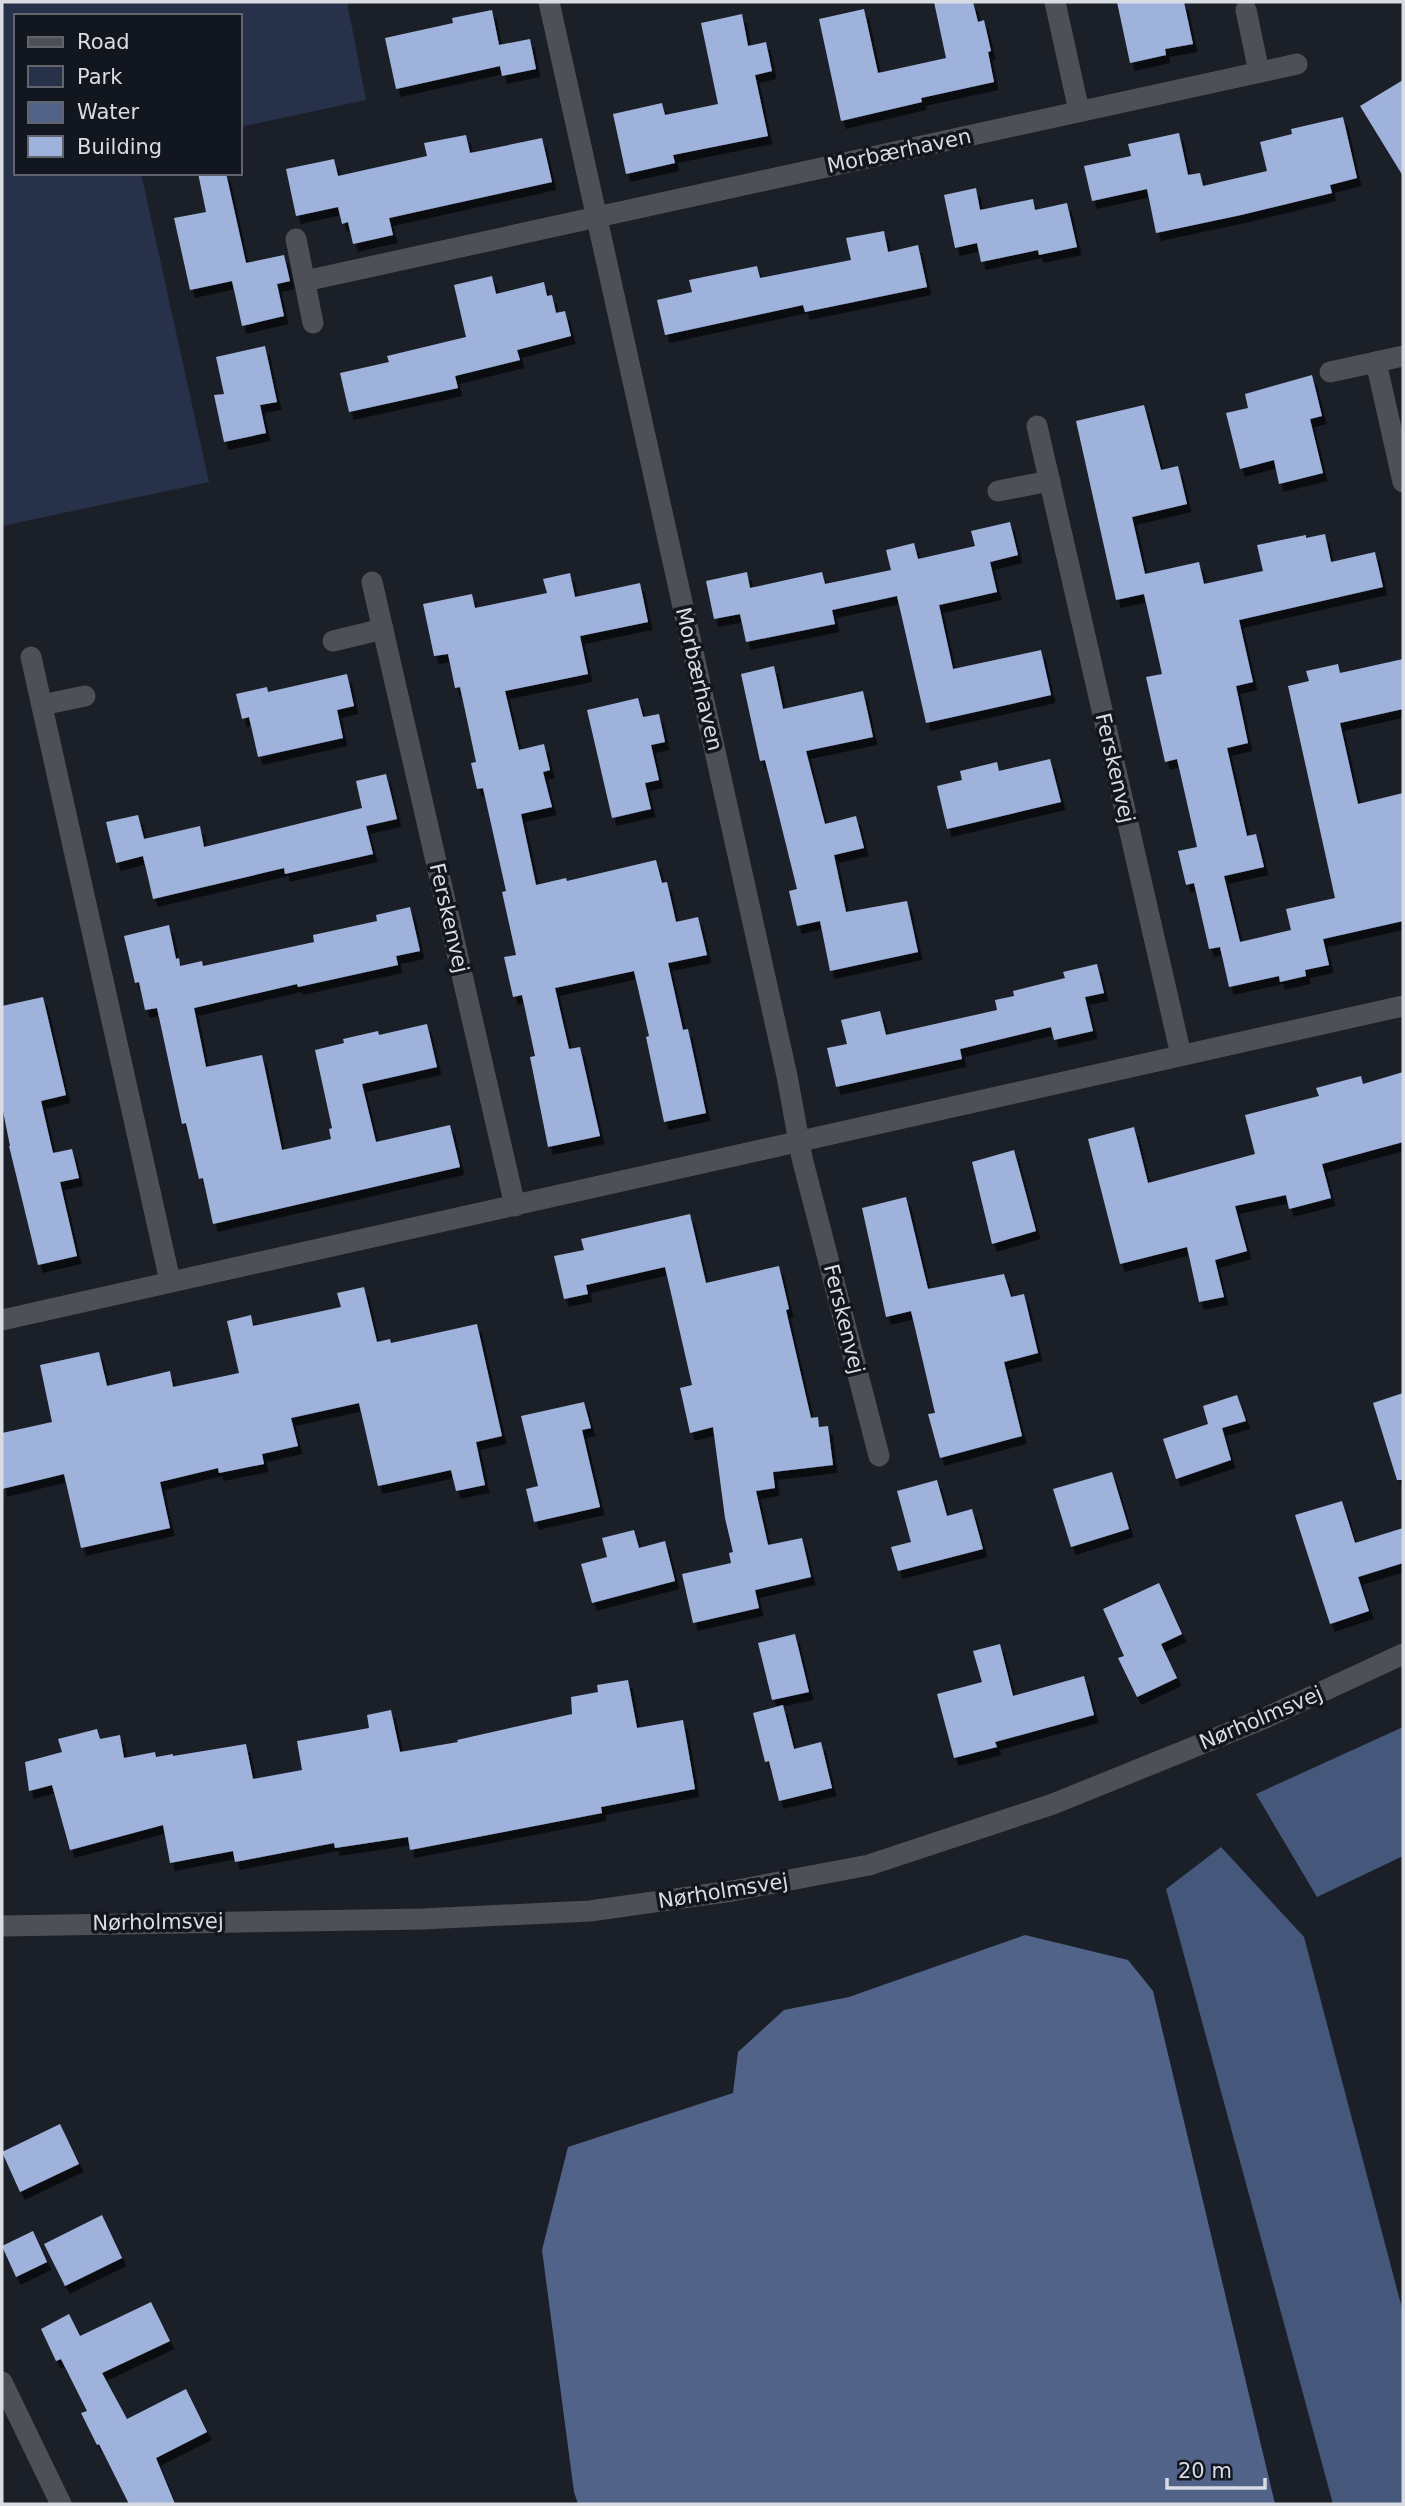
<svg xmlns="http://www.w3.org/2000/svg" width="1405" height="2506" font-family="'DejaVu Sans',sans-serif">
	<defs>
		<filter id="shadow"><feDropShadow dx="4.5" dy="8" stdDeviation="0" flood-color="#0009"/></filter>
	</defs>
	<rect width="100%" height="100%" fill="#1b1f28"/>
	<polygon fill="#27324a" points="2,2 347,2 366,100 240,127 240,16 16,16 16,173 141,173 209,482 2,526"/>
	<g fill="#46577c">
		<polygon points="1403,1727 1403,1856 1317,1897 1256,1794"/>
		<polygon points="1221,1847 1304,1937 1403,2312 1403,2504 1333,2504 1166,1889"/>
	</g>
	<polygon fill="#526389" points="1025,1935 1128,1960 1153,1991 1275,2504 578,2504 574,2492 542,2250 568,2147 733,2093 738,2052 784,2010 849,1997"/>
	<g fill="#9fb2dc" filter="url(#shadow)">
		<polygon points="934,2 973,2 978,22 984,20 991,51 988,52 994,82 921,98 922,102 841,121 819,19 864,9 878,73 946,58"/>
		<polygon points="1117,2 1184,2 1193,44 1165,49 1166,55 1130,63"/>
		<polygon points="492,10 499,45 530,39 536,69 502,76 500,66 396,89 385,38 453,23 452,18"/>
		<polygon points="742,14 748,46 766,42 772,71 755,75 768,136 673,155 675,163 626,174 613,114 662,103 665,115 718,104 701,23"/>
		<polygon points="1403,80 1403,176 1360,106"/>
		<polygon points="1343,117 1357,178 1330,185 1332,193 1241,215 1156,233 1147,189 1092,201 1084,166 1131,156 1128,144 1179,133 1188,175 1200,173 1203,186 1267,171 1260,142 1292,134 1291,129"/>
		<polygon points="466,135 470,153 542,138 552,182 389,218 393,235 353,244 348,222 342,224 338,207 296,216 286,169 334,159 338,176 427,156 424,143"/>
		<polygon points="198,173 226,173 246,263 284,255 290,281 277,284 284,316 242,326 232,281 190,290 174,218 206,212"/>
		<polygon points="976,188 980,210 1033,199 1035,210 1067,203 1077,247 1039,255 1038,250 981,262 977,243 955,248 944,195"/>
		<polygon points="884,231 888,252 918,245 927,287 805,312 803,305 665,335 657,300 692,292 689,280 757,266 760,278 851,260 846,238"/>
		<polygon points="492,276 496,294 544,282 547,296 552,295 556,313 565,311 571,336 517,350 520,360 455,376 458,388 349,412 340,373 389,362 387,356 466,337 454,285"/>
		<polygon points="265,346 277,402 260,405 266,433 224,442 214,395 224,394 216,357"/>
		<polygon points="1312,375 1322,416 1310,419 1323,473 1279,484 1274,460 1240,469 1226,413 1248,408 1245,394"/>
		<polygon points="1144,405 1161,470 1178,466 1187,504 1132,517 1145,574 1199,562 1204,584 1263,571 1257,545 1306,535 1306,538 1325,534 1331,562 1375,552 1383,587 1239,620 1253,682 1236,686 1248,743 1227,748 1247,836 1256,834 1264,867 1224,876 1240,942 1291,930 1286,909 1335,898 1288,686 1309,681 1306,671 1338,664 1340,673 1403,659 1403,709 1340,723 1358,804 1403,793 1403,921 1323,939 1329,965 1305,970 1306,976 1280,982 1279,976 1229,987 1220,947 1209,949 1194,883 1186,885 1178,851 1197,847 1177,759 1165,762 1146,677 1162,674 1144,594 1116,600 1076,421"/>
		<polygon points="1010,522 1018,555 990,562 997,592 939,605 953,669 1041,650 1051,695 926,723 897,596 832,610 835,624 746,642 740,614 714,619 706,581 747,572 750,588 822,572 825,584 891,570 886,550 914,543 918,559 975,546 971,531"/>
		<polygon points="570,573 575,597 640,583 648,622 580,636 588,674 505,691 519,750 544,744 550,770 543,772 552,807 521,814 536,885 566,878 567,881 656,860 662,883 667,882 676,922 698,917 707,955 668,963 683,1030 688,1029 706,1113 664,1122 646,1037 649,1036 634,971 555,988 569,1049 580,1047 600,1136 548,1147 530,1057 535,1056 522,995 513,997 504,957 516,955 502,892 506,891 483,788 477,789 471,763 476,762 460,687 455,688 448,654 434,656 423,604 472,594 475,608 547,593 543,579"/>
		<polygon points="774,666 783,709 863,691 873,737 806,751 825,824 856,816 864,848 834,855 846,912 907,901 918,952 830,971 820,921 797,926 789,891 797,889 765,760 760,761 741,674"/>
		<polygon points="347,674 354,706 337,710 343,738 258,757 249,717 242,719 236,694 267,687 268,692"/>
		<polygon points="638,698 643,717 659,714 665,742 651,745 659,780 645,783 651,809 612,818 587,710"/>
		<polygon points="1050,759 1061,802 947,829 937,786 962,780 960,771 997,762 999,771"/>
		<polygon points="386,774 397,819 366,826 373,854 285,874 284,868 153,899 143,856 116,863 106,822 138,815 144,839 200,826 204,847 362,808 356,781"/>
		<polygon points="410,907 420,951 396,956 398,965 298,987 297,984 194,1008 206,1067 262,1055 282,1150 331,1139 329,1129 332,1128 315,1050 344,1043 343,1039 378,1031 379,1035 427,1024 437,1067 362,1084 376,1142 450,1125 460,1167 213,1224 203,1178 199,1179 186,1123 182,1124 157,1008 145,1010 139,982 135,983 124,936 169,925 176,959 179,958 180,966 202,961 203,966 314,942 313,935 377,921 376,915"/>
		<polygon points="1097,964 1104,993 1085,997 1093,1031 1054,1040 1051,1027 960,1049 962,1059 836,1087 827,1048 847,1044 841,1020 880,1011 886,1035 997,1010 995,1000 1014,996 1013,991 1065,978 1063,972"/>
		<polygon points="43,997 66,1095 41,1101 53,1153 72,1149 79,1178 60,1182 77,1256 38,1265 9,1146 10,1146 2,1106 2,1006"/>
		<polygon points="1403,1072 1403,1142 1322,1164 1331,1198 1289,1209 1286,1195 1235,1206 1247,1251 1215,1260 1224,1297 1199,1302 1187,1247 1120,1264 1088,1139 1134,1127 1148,1183 1255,1154 1245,1115 1319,1096 1316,1088 1361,1076 1363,1084"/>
		<polygon points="1014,1150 1036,1231 992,1244 972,1162"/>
		<polygon points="906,1197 928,1289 1004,1274 1011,1297 1024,1294 1038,1353 1004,1362 1022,1436 940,1458 928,1414 935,1413 911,1311 886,1317 862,1208"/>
		<polygon points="690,1214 706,1283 779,1266 789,1309 786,1310 811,1418 818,1417 819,1427 828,1426 833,1465 773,1472 775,1488 756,1491 768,1545 802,1538 811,1577 755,1590 759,1608 693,1623 682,1574 731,1563 729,1553 733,1552 725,1518 713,1427 690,1433 680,1388 692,1385 665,1267 586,1285 588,1294 564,1299 554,1256 584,1250 581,1239"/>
		<polygon points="364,1287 377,1342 390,1339 391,1343 477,1324 502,1436 476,1442 485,1485 456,1491 451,1470 378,1486 359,1403 291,1418 298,1446 262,1454 264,1464 219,1473 218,1468 160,1482 170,1528 81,1548 64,1474 2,1489 2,1433 52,1422 40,1365 99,1352 107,1386 170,1371 173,1387 239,1373 227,1321 251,1315 253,1326 341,1307 337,1293"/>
		<polygon points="1403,1393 1403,1480 1397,1480 1373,1403"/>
		<polygon points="1237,1395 1246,1421 1222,1428 1231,1460 1176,1479 1163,1439 1208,1424 1203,1406"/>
		<polygon points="584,1402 591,1428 582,1430 600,1507 534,1522 526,1489 538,1486 521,1416"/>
		<polygon points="1112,1472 1129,1529 1071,1547 1053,1489"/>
		<polygon points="937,1480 947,1516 972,1509 983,1549 898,1571 891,1547 911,1542 897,1491"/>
		<polygon points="1342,1501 1355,1543 1403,1528 1403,1563 1358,1577 1369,1611 1330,1624 1295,1515"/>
		<polygon points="634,1530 639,1548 665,1541 675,1581 592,1603 581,1564 607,1557 602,1538"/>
		<polygon points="1159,1583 1182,1634 1161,1644 1177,1678 1137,1697 1118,1658 1124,1656 1103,1609"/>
		<polygon points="795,1634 809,1692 772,1700 758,1643"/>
		<polygon points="1000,1644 1013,1696 1084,1676 1094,1715 995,1742 997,1747 954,1758 937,1694 982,1682 973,1651"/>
		<polygon points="628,1680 637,1728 683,1720 695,1789 601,1807 602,1813 410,1850 408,1837 335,1848 334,1843 235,1862 233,1851 170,1863 163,1825 70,1850 52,1785 29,1791 25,1762 62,1752 58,1739 97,1729 100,1739 120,1735 124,1758 155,1752 156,1757 173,1754 173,1756 246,1744 253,1779 302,1770 297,1741 369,1728 367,1715 391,1710 400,1752 458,1742 457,1740 572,1714 571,1697 598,1692 597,1685"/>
		<polygon points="783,1705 794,1749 821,1742 832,1788 779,1801 769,1761 765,1762 753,1713"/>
		<polygon points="60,2124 79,2164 20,2192 2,2152"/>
		<polygon points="102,2215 122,2258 65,2286 44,2244"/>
		<polygon points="33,2231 47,2262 16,2277 2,2246"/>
		<polygon points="151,2302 170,2341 102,2373 127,2419 186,2389 207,2432 156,2458 175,2504 129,2504 99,2444 97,2445 81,2413 87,2411 61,2359 56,2361 41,2329 69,2314 80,2336"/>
	</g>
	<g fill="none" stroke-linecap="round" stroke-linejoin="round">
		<g stroke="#4d5055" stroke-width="21">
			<polyline points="549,2 787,1076 802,1158 879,1456"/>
			<polyline points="1055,2 1079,111"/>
			<polyline points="1246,10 1259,72"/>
			<polyline points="296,239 313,323"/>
			<polyline points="305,281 1297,64"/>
			<polyline points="1403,356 1376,362 1403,482"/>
			<polyline points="1330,372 1376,362"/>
			<polyline points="1037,426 1181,1055"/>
			<polyline points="998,491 1050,481"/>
			<polyline points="372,582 515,1206"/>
			<polyline points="333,641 383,629"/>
			<polyline points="31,657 170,1281"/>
			<polyline points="42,705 85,696"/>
			<polyline points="2,1320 1403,1006"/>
			<polyline points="2,1926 423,1919 590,1911 732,1891 869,1865 1053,1804 1263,1719 1403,1654"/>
			<polyline points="2,2382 61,2504"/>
		</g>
	</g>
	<g text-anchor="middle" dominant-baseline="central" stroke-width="7" stroke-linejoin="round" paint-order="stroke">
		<g font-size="21" fill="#d9dce3" stroke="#12161f">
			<text transform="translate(899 151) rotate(-12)">Morbærhaven</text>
			<text transform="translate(699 679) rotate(77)">Morbærhaven</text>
			<text transform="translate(1115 768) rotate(77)">Ferskenvej</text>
			<text transform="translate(449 918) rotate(77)">Ferskenvej</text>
			<text transform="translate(844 1319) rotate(76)">Ferskenvej</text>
			<text transform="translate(1261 1718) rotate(-23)">Nørholmsvej</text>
			<text transform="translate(723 1891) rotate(-9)">Nørholmsvej</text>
			<text transform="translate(158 1922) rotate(-1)">Nørholmsvej</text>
		</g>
	</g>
	<rect width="1405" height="2506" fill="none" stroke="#d9dce3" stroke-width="7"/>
	<rect x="14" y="14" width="228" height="161" fill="#12161f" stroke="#62656d" stroke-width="2"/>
	<rect x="28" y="37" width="35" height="10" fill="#4d5055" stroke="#62656d" stroke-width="2"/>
	<text x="77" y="49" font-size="21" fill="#d9dce3">Road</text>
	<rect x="28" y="66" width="35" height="21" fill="#27324a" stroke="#62656d" stroke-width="2"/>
	<text x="77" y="84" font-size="21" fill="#d9dce3">Park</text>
	<rect x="28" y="102" width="35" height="21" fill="#526389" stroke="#62656d" stroke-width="2"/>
	<text x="77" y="119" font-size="21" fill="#d9dce3">Water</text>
	<rect x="28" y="136" width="35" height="21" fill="#9fb2dc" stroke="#62656d" stroke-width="2"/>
	<text x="77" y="154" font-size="21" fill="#d9dce3">Building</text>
	<path d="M1167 2478v10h98v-10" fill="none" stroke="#d9dce3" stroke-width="3.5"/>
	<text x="1178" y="2478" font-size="21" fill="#d9dce3" stroke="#12161f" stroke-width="5" paint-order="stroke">20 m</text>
</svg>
